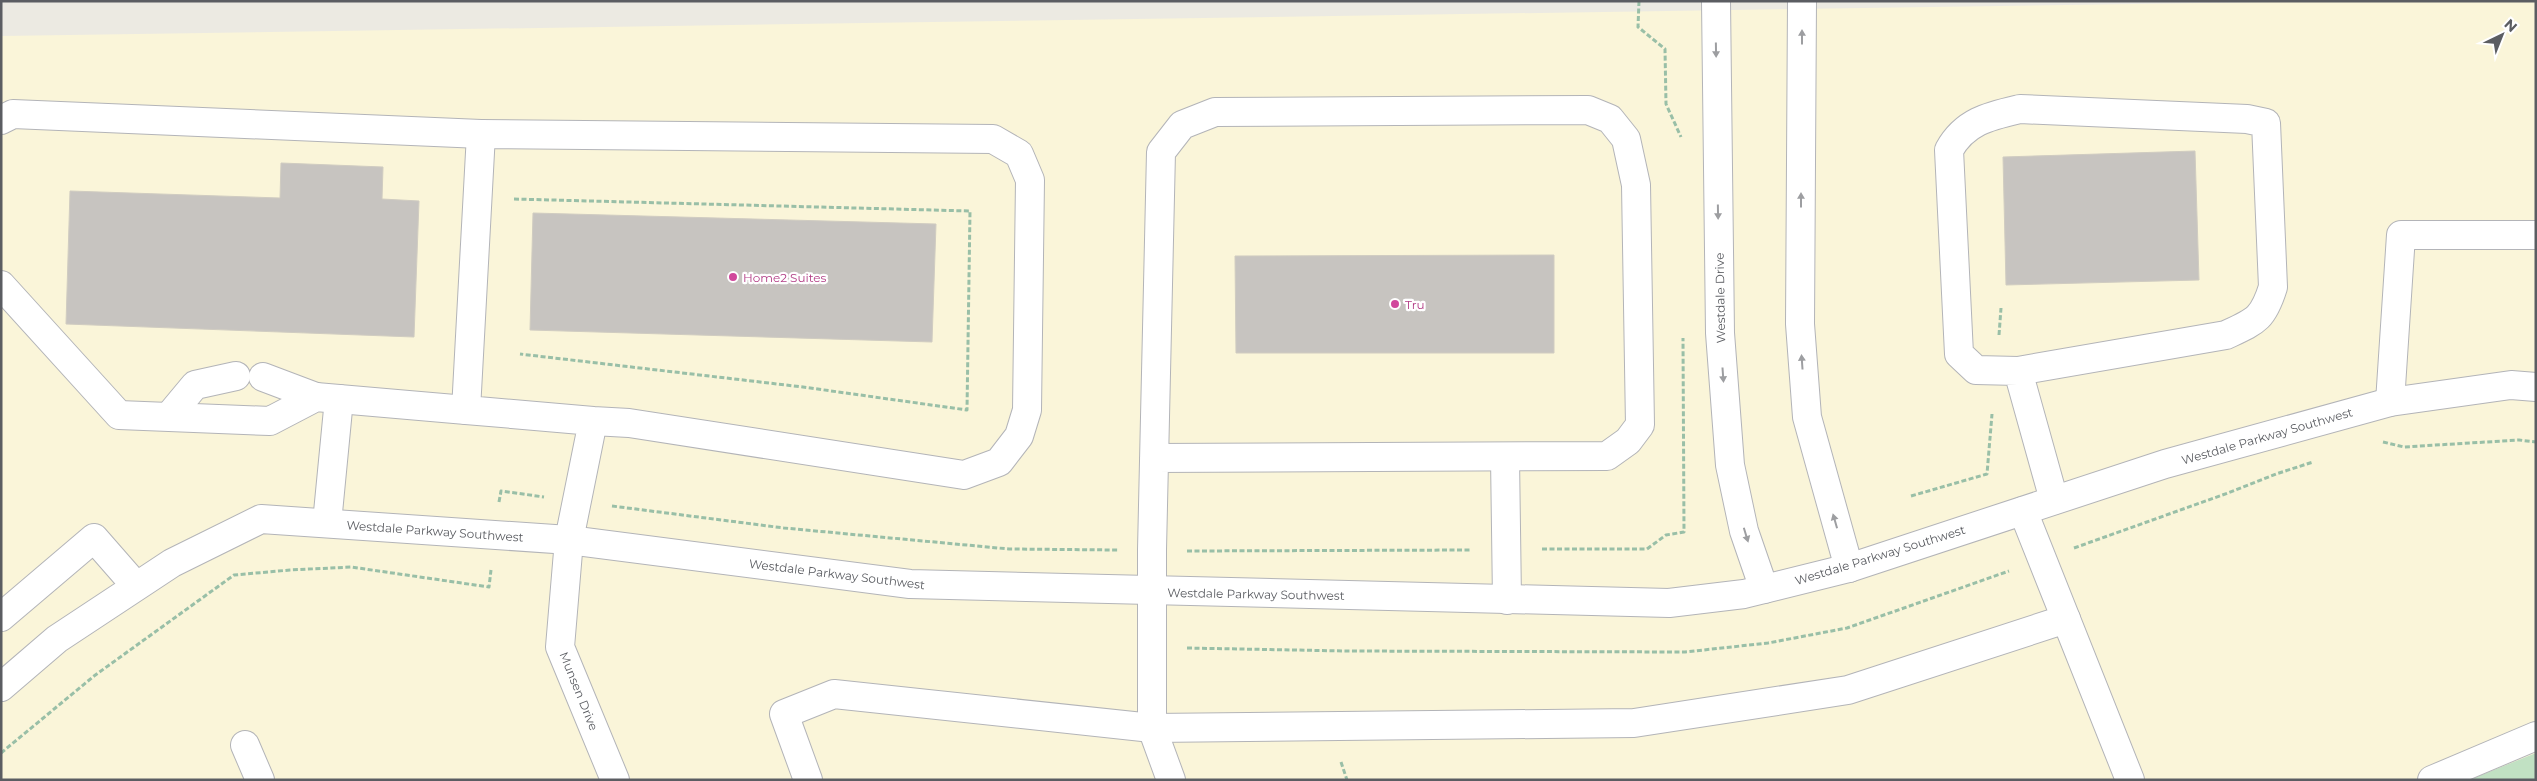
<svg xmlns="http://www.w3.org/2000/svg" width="2537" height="781" font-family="Montserrat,sans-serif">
	<rect width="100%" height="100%" fill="#eceae2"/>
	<polygon fill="#faf5d9" points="2334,1 2536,1 2536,780 1,780 1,36"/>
	<polygon fill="#c1e1c3" points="2536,753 2536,780 2469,780"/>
	<g fill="#c7c4c0" stroke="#d0ccc1">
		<polygon points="2195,151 2199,280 2006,285 2003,157"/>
		<polygon points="281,163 383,167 382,199 419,201 414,337 66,324 70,191 280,198"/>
		<polygon points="533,213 936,224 932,342 530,330"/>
		<polygon points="1554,255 1554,353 1236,353 1235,256"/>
	</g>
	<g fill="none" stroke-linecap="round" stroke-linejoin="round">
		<g stroke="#b3b4b8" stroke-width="30">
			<g id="minor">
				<polyline points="1716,1 1720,333 1730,465 1744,531 1764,589"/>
				<polyline points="1802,1 1800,324 1807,417 1849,568"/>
				<polyline points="1,120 13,114 481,134"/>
				<polyline points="1,285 119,415 270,421 316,397 466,410"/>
				<path d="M2018,371L2226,335C2256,321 2263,319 2273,287L2266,123L2247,119L2020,109C1990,116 1965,121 1949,150L1959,354L1976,370L2018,371L2054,500"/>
				<polyline points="263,377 316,397"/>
				<polyline points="2390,402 2401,235 2536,235"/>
				<polyline points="170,415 195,385 236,376"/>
				<polyline points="593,421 466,410 481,134 993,139 1019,154 1030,180 1027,410 1019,436 999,462 964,475 629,423 593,421 569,540 560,647 615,780"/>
				<polyline points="1505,457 1507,600"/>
				<polyline points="1154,458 1607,456 1628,441 1640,425 1636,185 1626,139 1610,119 1588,110 1215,112 1182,125 1161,152 1152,550 1152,728 1171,780"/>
				<polyline points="2023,511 2130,780"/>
				<polyline points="327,523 339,399"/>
				<polyline points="1,617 94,538 136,586"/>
				<polyline points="1,687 57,639 172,563 261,519 569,540 910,584 1669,603 1744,594 1849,568 2165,464 2390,402 2511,385 2536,387"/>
				<polyline points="245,745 260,780"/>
				<polyline points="808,780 784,714 834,694 1152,728 1634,723 1848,690 2066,619"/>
				<polyline points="2432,780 2536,736"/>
			</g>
		</g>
		<g stroke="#99bfa7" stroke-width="3" stroke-dasharray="5 2.5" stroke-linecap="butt">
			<polyline points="1639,1 1638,27 1665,49 1666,104 1681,137"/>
			<polyline points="514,199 970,211 967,410 803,387 520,354"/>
			<polyline points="1999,335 2001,308"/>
			<polyline points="2383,442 2404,447 2519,440 2536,442"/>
			<polyline points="1911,496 1987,474 1992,414"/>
			<polyline points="499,502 501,491 544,497"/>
			<polyline points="612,506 784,528 1009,549 1118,550"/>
			<polyline points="2074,548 2228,493 2276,474 2313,462"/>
			<polyline points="1542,549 1647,549 1666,535 1684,532 1683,338"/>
			<polyline points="1187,551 1471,550"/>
			<polyline points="1187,648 1346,651 1685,652 1768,643 1847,628 2009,571"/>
			<polyline points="1,753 94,676 234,575 290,570 351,567 489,587 491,570"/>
			<polyline points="1341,762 1347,780"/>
		</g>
		<use href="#minor" stroke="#fff" stroke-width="28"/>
	</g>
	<defs><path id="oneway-solid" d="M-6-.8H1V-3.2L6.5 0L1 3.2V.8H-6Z" transform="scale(1.25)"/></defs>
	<g fill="#9d9ea1">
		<use href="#oneway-solid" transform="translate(1802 37) rotate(-90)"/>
		<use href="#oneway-solid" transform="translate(1716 50) rotate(89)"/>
		<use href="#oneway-solid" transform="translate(1801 200) rotate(-90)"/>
		<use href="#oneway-solid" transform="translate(1718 212) rotate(89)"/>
		<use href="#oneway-solid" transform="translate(1802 362) rotate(-94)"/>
		<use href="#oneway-solid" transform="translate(1723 375) rotate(86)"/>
		<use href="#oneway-solid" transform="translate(1835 521) rotate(-106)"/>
		<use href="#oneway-solid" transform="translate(1746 535) rotate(73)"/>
	</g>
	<g fill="#d1479c" stroke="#fff" stroke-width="2">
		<circle cx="733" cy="277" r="5"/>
		<circle cx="1395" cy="304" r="5"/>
	</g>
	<g text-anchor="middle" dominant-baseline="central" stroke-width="4.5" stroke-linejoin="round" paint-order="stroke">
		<g font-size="12" fill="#b23c85" stroke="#fff" text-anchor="start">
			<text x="743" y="277">Home2 Suites</text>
			<text x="1405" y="304">Tru</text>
		</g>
		<g font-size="12" fill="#5b5d62" stroke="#fff">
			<text transform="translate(1720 298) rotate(-91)">Westdale Drive</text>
			<text transform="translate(2267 436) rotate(-16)">Westdale Parkway Southwest</text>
			<text transform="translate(435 531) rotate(4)">Westdale Parkway Southwest</text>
			<text transform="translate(1880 555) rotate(-17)">Westdale Parkway Southwest</text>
			<text transform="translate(837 574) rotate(7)">Westdale Parkway Southwest</text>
			<text transform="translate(1256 594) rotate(1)">Westdale Parkway Southwest</text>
			<text transform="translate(579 691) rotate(68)">Munsen Drive</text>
		</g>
	</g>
	<rect width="2537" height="781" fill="none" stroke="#5b5d62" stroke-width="5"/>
	<g transform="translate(2502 35) rotate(43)" stroke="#ffffff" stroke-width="4" paint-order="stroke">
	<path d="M0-4L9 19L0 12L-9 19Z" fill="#5b5d62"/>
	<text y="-8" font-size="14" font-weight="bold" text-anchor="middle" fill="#5b5d62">N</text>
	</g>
</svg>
